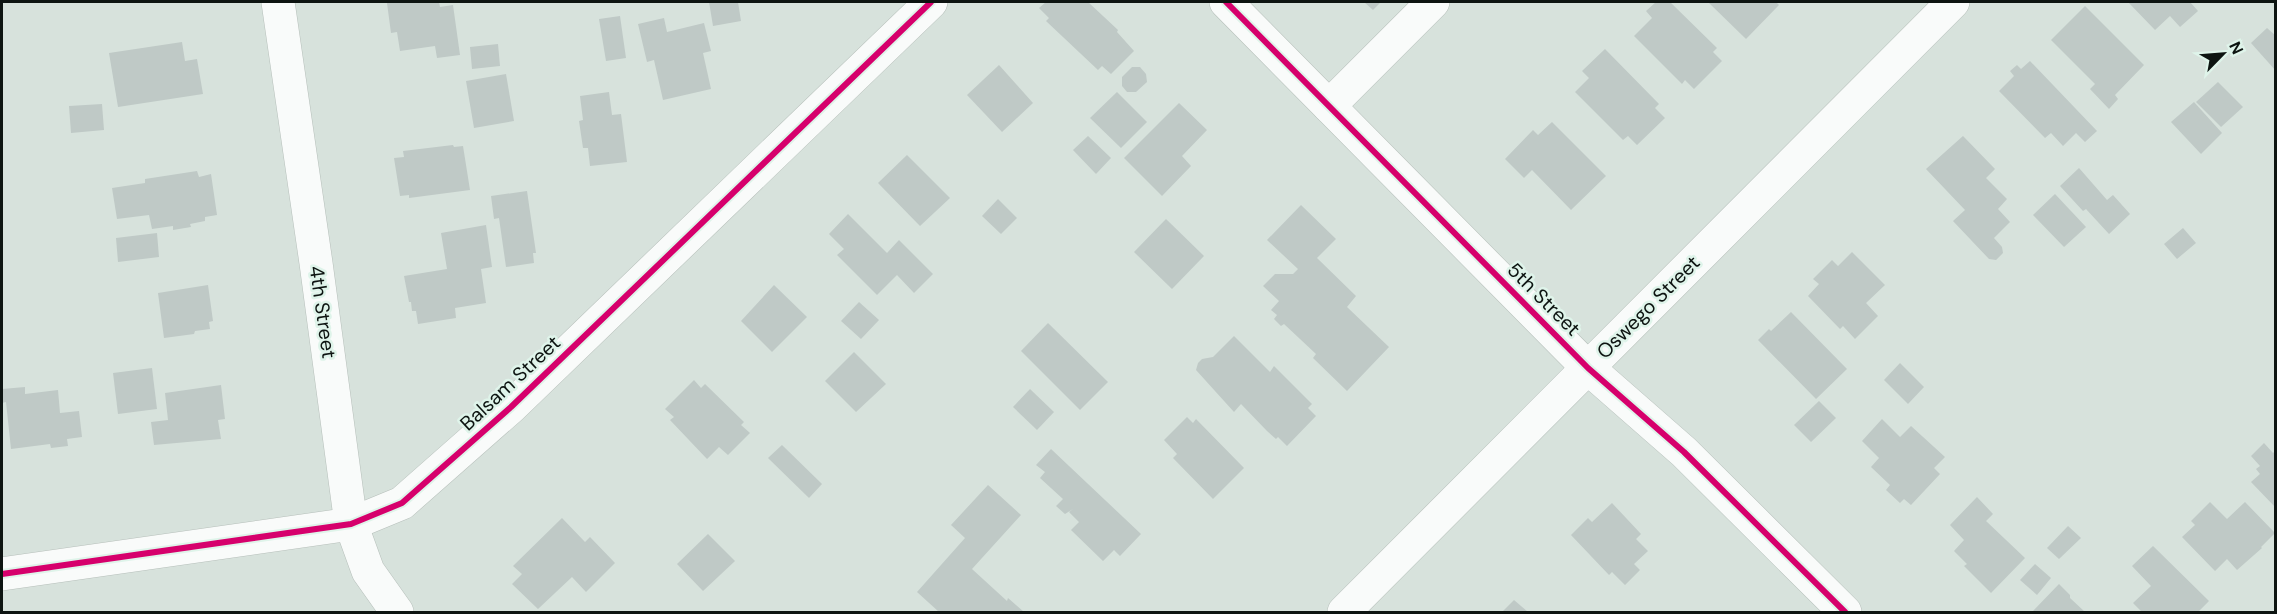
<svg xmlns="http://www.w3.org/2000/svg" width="2277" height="614" font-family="'DM Sans',sans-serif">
	<rect width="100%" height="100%" fill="#d7e2dc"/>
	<g fill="#bfc9c6">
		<polygon points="393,2 439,2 440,7 453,5 460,55 437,58 435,46 400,51 397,32 391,33 387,3"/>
		<polygon points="709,2 738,2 741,21 713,26"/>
		<polygon points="1046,2 1088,2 1118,30 1117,32 1134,51 1111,74 1102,66 1098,70 1046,21 1049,18 1039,8"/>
		<polygon points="1364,2 1381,2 1373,10"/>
		<polygon points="1656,2 1670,2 1717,48 1713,52 1722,61 1694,89 1685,80 1682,84 1634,36 1652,18 1646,11"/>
		<polygon points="1708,2 1776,2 1779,5 1746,39"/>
		<polygon points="2128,2 2190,2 2198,11 2180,27 2170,16 2155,30"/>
		<polygon points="2085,6 2144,65 2115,95 2118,99 2109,109 2090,89 2095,84 2051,40"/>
		<polygon points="620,16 626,58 606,61 599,19"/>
		<polygon points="664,18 667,32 704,23 711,51 703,53 711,89 663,100 654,60 647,62 638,24"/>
		<polygon points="2267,28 2276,36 2276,71 2251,43"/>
		<polygon points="182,42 185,61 197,59 203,94 118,107 109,53"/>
		<polygon points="498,44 500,66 472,69 470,47"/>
		<polygon points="1605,49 1659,104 1655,108 1665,118 1637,145 1628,136 1623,140 1575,92 1589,78 1582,71"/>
		<polygon points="2030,61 2097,131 2085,142 2076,133 2063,146 2051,133 2045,138 1999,91 2014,76 2010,71 2017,65 2021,69"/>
		<polygon points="999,65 1033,103 1002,132 967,95"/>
		<polygon points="1132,67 1140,67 1146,74 1147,82 1136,92 1127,92 1122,86 1122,77"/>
		<polygon points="506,74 514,121 474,128 466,81"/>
		<polygon points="2218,82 2243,107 2221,127 2196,102"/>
		<polygon points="609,92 612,115 621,114 627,162 590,166 588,148 583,148 579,121 583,120 580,96"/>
		<polygon points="1117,92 1147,122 1121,148 1090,118"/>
		<polygon points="2194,102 2222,133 2201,154 2171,122"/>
		<polygon points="1179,103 1207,130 1182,156 1191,166 1162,196 1124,158"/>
		<polygon points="102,104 104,130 71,133 69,106"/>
		<polygon points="1552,122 1606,176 1571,210 1532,170 1524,178 1505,159 1533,130 1538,135"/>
		<polygon points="1088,136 1111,158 1096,174 1073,150"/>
		<polygon points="1963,136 1995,169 1986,178 2007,199 1998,209 2010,222 1994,238 2002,247 2003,253 1996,260 1989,259 1953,221 1965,210 1926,169"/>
		<polygon points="453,145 454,147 463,146 470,190 409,198 409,195 400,196 394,158 404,157 403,151"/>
		<polygon points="907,155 950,198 920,226 878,183"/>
		<polygon points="2079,168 2107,200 2113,195 2130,214 2109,234 2086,209 2083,211 2060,186"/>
		<polygon points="197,171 199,177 211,174 217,215 205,217 205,221 190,224 191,227 173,230 173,226 152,229 149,215 117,219 112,188 145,183 145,179"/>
		<polygon points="527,191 536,253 533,253 534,263 506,267 499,218 494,219 491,196"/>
		<polygon points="2055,194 2086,227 2064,247 2033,215"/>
		<polygon points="998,199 1017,218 1001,234 982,216"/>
		<polygon points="1301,205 1336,239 1317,258 1356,296 1347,307 1389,347 1347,391 1313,358 1316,354 1284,324 1281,326 1274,319 1277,315 1271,310 1279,301 1263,286 1275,274 1293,274 1298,269 1267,240"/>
		<polygon points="848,214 887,253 899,240 933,274 914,293 897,275 877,295 837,255 844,249 829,234"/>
		<polygon points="1166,219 1204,256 1172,289 1134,252"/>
		<polygon points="486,225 492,267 481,269 486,303 455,308 456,318 418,324 416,311 412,311 411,302 409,302 404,276 447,269 441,233"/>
		<polygon points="2183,228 2196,243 2177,259 2164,244"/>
		<polygon points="157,233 159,257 118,262 116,238"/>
		<polygon points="1852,252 1885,285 1866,303 1878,316 1855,339 1843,326 1840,329 1808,296 1819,284 1813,279 1832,260 1838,266"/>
		<polygon points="208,285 213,321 209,322 210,329 195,331 194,334 164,338 158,293"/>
		<polygon points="774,285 807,317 772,352 741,321"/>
		<polygon points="859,302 879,320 861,339 841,321"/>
		<polygon points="1791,312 1847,369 1816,399 1758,340 1769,329 1771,331"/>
		<polygon points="1048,323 1108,382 1080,410 1021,351"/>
		<polygon points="1234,336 1270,372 1274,366 1312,404 1308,408 1316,416 1287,446 1278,437 1276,439 1267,431 1241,404 1234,412 1196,370 1198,363 1202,359 1213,357"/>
		<polygon points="854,352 886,384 856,412 825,381"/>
		<polygon points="1900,363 1924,387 1908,404 1884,380"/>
		<polygon points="152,368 157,409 118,414 113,373"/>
		<polygon points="694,380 701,388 705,384 744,422 741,425 750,433 728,455 719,447 707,459 670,420 674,417 665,409"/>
		<polygon points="221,385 225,419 218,420 221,439 154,445 151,422 168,420 165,393"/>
		<polygon points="25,387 25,394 58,390 60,413 79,411 82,437 67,439 68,446 51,448 50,444 11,449 6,402 2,403 2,389"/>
		<polygon points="1030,389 1054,412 1037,430 1013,407"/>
		<polygon points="1819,401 1836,418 1811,442 1794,425"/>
		<polygon points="1187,417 1193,423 1196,419 1244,468 1213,499 1173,458 1177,454 1164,440"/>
		<polygon points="1882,419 1900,437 1911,426 1945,457 1934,468 1940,474 1911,505 1904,499 1900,503 1886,490 1890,485 1871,467 1879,458 1862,441"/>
		<polygon points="2264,443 2273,453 2276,450 2276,508 2251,482 2260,474 2256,469 2260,466 2251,456"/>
		<polygon points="782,445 822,484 809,498 768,458"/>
		<polygon points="1051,449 1141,534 1120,556 1114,550 1103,561 1071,530 1079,522 1069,512 1073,509 1065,514 1056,506 1063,499 1040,478 1045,472 1036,465"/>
		<polygon points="988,485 1021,515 972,569 1007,601 1008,598 1024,612 939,612 917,592 965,538 951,525"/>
		<polygon points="1977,497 1993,514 1986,521 2025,558 1991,593 1964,566 1967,564 1954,551 1964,540 1950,525"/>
		<polygon points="2210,502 2227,519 2245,502 2275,533 2261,547 2262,548 2237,570 2227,559 2215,571 2182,537 2195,525 2191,521"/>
		<polygon points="1612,503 1641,534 1636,539 1648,551 1634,564 1640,570 1625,585 1612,572 1609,575 1571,535 1588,518 1592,522"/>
		<polygon points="562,518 585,542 590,537 615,563 586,592 572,577 538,609 512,584 522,574 513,566"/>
		<polygon points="2068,526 2081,538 2059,559 2047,548"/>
		<polygon points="708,534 735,561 703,591 677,564"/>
		<polygon points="2153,546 2209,601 2198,612 2142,612 2133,603 2151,586 2132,566"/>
		<polygon points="2035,564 2051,578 2037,595 2020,580"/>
		<polygon points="2059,584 2070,595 2070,598 2085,612 2035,612 2033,611"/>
		<polygon points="1514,600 1528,612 1502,612"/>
	</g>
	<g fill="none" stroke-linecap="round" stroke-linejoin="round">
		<g stroke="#b6bfba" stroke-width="34">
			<g id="minor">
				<polyline points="278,2 316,263 351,524 368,571 397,612"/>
				<polyline points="1226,2 1588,368 1684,452 1845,612"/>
				<polyline points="1329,106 1433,2"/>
				<polyline points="2,574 351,524 402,503 511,407 931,2"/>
			</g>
		</g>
		<g stroke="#b6bfba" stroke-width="34">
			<polyline id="major" points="1344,612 1953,2"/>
		</g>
		<use href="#minor" stroke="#f9fbfa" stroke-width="33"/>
		<use href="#major" stroke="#f9fbfa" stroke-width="33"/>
		<g stroke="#dff4ea" stroke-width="10">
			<g id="cycleway">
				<polyline points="1226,2 1588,368 1684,452 1845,612"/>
				<polyline points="2,574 351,524 402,503 511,407 931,2"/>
			</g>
		</g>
		<use href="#cycleway" stroke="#d6006c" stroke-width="6"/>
	</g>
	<g text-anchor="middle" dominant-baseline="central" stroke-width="5" stroke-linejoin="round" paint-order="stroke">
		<g font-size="20" fill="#0d1411" stroke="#dff4ea">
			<text transform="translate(1544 299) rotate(45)">5th Street</text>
			<text transform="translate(1648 307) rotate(-45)">Oswego Street</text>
			<text transform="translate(323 312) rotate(82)">4th Street</text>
			<text transform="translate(510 383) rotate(-43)">Balsam Street</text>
		</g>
	</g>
	<rect width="2277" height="614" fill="none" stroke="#0d1411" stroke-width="6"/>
	<g transform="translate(2223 54) rotate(65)" stroke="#dff4ea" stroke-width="4.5" paint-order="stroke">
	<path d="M0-4.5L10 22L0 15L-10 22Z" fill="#0d1411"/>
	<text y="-9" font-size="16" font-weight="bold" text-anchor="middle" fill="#0d1411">N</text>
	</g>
</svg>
